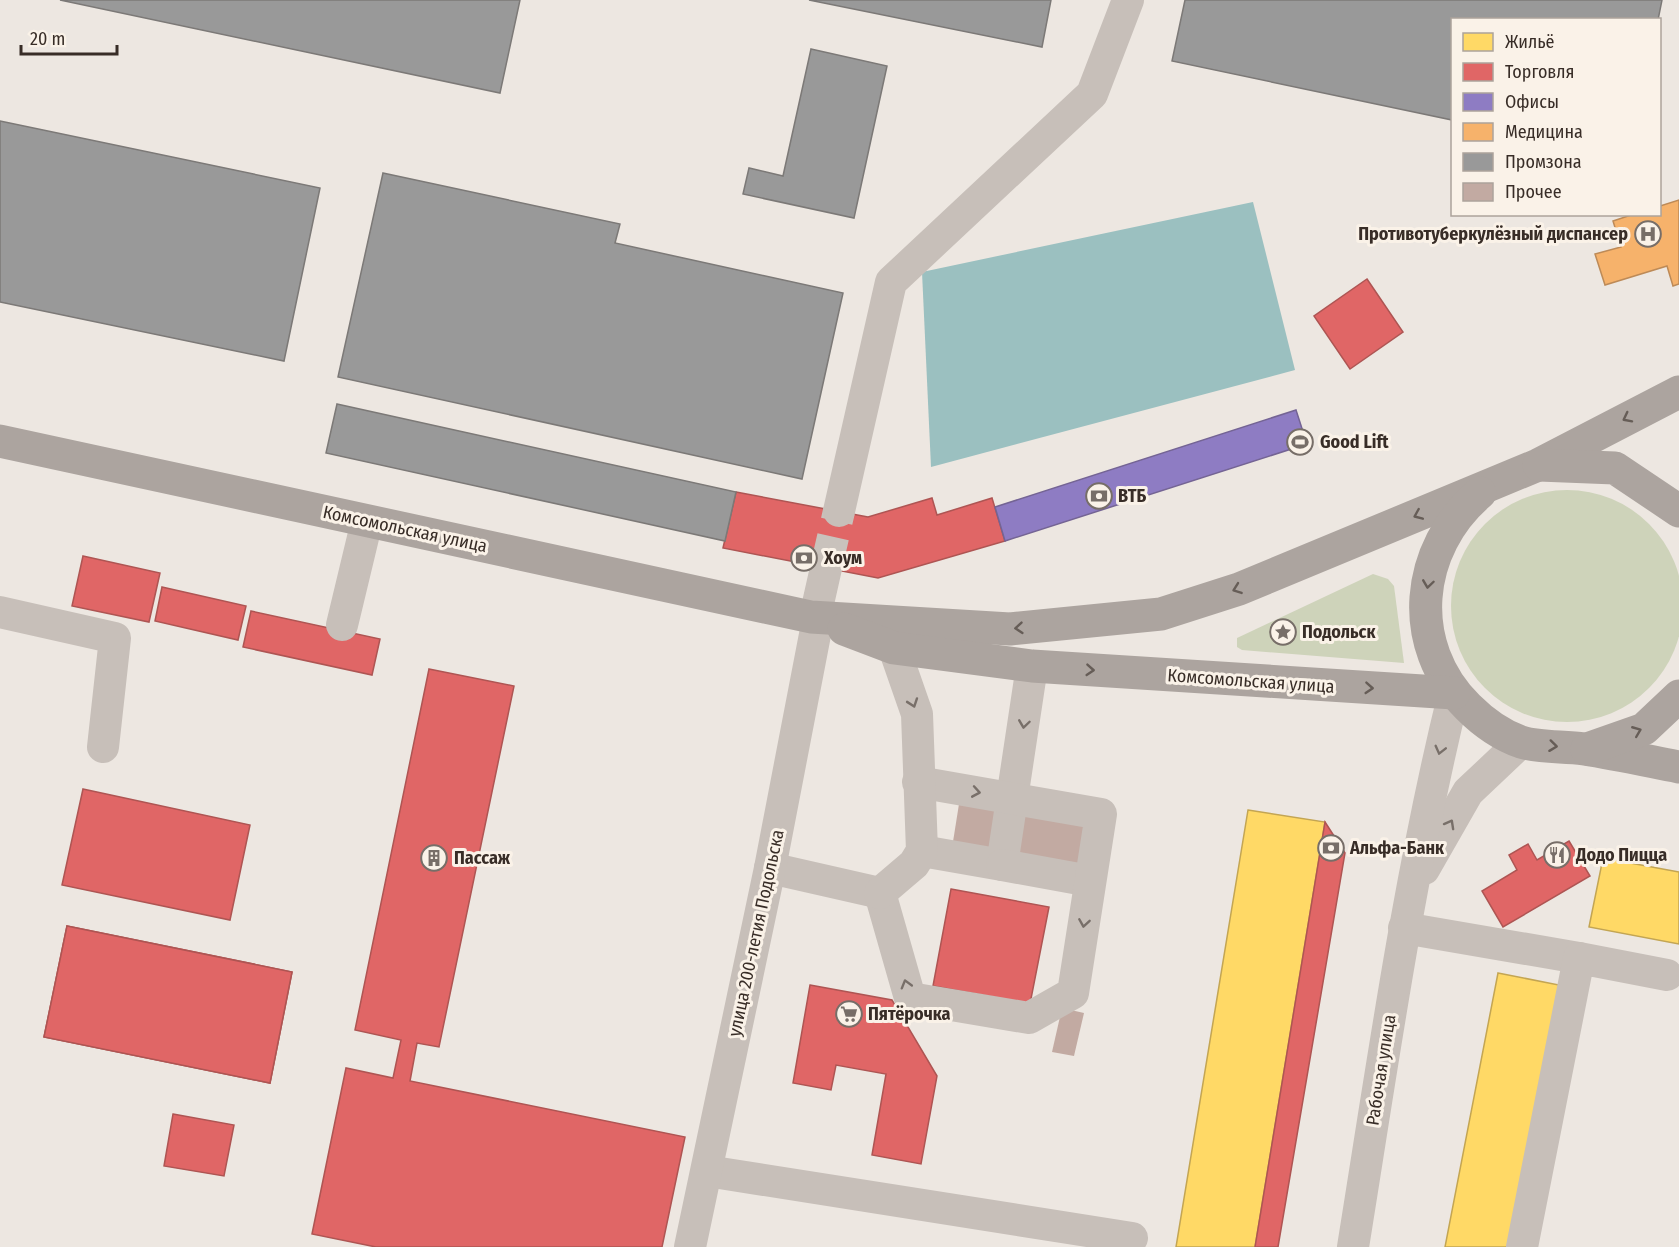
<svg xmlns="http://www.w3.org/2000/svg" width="1679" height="1247" font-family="'Fira Sans Condensed',sans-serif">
	<rect width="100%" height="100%" fill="#ede7e1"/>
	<g fill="#ced3ba">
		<circle cx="1567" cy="606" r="116"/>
		<polygon points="1373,574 1388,579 1394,586 1404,663 1242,650 1237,647 1237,638"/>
	</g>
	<polygon fill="#9bc0c0" points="1253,202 1295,370 931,467 922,272"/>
	<g fill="#ffd966" stroke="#c3a553" stroke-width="1.5">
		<polygon points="1248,810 1325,822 1255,1247 1176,1247"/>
		<polygon points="1603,858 1679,872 1679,944 1589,927"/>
		<polygon points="1498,973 1559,985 1508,1247 1445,1247"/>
	</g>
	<g fill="#e06666" stroke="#ae5553" stroke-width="1.5">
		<polygon points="1367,279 1403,332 1350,369 1314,316"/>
		<polygon points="736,492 868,517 932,498 937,515 992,498 1005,541 878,578 723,548"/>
		<polygon points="83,556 160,573 149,622 72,606"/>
		<polygon points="162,587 246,606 238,640 155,621"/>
		<polygon points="251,611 380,639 372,675 243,647"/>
		<polygon points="429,669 514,686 439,1047 417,1043 410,1081 685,1137 662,1247 376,1247 312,1234 346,1068 393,1078 401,1040 355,1030"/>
		<polygon points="83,789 250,825 230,920 62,885"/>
		<polygon points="1325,822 1345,853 1278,1247 1255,1247"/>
		<polygon points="1569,841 1590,876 1503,927 1482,891 1517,870 1509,855 1528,844 1537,860"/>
		<polygon points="951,889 1049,907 1030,1004 933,986"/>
		<polygon points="67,926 292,972 270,1083 44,1037"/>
		<polygon points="67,926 292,972 270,1083 44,1037"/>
		<polygon points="810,985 892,1000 937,1076 921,1164 872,1155 886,1074 836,1065 831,1090 793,1083"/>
		<polygon points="173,1114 234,1125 224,1176 164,1166"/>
	</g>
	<polygon fill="#8e7cc3" stroke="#746494" stroke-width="1.5" points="1296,410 1307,444 1005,541 995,507"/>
	<polygon fill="#f6b26b" stroke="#bd8a57" stroke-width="1.5" points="1679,200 1679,284 1673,286 1667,266 1605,285 1595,254 1621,247 1613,221 1634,214 1660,214 1660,206"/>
	<g fill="#999" stroke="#7c7977" stroke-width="1.5">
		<polygon points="60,0 520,0 500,93"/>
		<polygon points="809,0 1051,0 1042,47"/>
		<polygon points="1185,0 1662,0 1658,20 1452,20 1452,120 1172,61"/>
		<polygon points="811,49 887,66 854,218 743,194 749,168 783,176"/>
		<polygon points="0,121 320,188 284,361 0,302"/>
		<polygon points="383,173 620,224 615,243 843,293 802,479 338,377"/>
		<polygon points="337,404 736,492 725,541 326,453"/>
	</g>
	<g fill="#c2aaa2">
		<polygon points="959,804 1092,826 1085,870 952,848"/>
		<polygon points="1062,1008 1084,1013 1074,1056 1052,1052"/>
	</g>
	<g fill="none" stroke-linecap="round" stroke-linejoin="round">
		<polyline stroke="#c9c2bc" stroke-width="32" stroke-dasharray="32 16" stroke-linecap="butt" points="826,568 839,511"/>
		<g stroke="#c7bfb9" stroke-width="32">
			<polyline points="839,511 891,282 1092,94 1128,0"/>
			<polyline points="0,612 115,638 103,747"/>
			<polyline points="815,617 826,568"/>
			<polyline points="342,625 367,521"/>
			<polyline points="922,851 1002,865 1032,666"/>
			<polyline points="1002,865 1090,881"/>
			<polyline points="770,868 880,893"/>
			<polyline points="1424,869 1468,792 1521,742"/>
			<polyline points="880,893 910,998 1029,1018 1073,993 1101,814 918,782"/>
			<polyline points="880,893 914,864 922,851 917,714 894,648"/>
			<polyline points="1404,928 1579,958"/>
			<polyline points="707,1171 1132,1238"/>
			<polyline points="690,1247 770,868 818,619"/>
			<path d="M1353,1247C1383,1061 1409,876 1454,693"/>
			<polyline points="1522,1247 1579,958 1667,975"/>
		</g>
		<g stroke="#aca49f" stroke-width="33">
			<polyline points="0,441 811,617 1010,629 1161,614 1239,589 1538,465 1679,392"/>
			<polyline points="1539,465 1615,468 1679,511"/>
			<path d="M1480,493C1415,548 1405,645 1468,707C1482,721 1501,735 1521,742C1540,748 1564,746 1584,749C1616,754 1648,761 1679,767"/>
			<polyline points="844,629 894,648 1032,666 1454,693"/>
			<polyline points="1587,749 1644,729 1679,696"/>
		</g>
	</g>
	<defs><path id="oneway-chevron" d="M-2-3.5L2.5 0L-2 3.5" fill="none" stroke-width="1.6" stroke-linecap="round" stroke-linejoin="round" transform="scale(1.5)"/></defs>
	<g stroke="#665d57">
		<use href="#oneway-chevron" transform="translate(1627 418) rotate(153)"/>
		<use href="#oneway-chevron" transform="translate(1418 515) rotate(157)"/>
		<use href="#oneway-chevron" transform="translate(1428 584) rotate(98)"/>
		<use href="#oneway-chevron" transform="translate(1237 589) rotate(160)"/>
		<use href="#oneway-chevron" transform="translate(1019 628) rotate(175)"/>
		<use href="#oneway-chevron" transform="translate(1090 670) rotate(4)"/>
		<use href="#oneway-chevron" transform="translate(1369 688) rotate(4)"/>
		<use href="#oneway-chevron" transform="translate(1637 731) rotate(-22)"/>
		<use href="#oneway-chevron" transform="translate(1553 746) rotate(7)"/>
	</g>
	<g stroke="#786f69">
		<use href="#oneway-chevron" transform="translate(913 703) rotate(71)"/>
		<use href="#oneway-chevron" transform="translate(1024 724) rotate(98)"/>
		<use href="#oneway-chevron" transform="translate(1440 750) rotate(104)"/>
		<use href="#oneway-chevron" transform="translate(976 792) rotate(10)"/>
		<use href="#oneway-chevron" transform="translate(1450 824) rotate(-61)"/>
		<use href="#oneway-chevron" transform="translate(1084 923) rotate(99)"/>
		<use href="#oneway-chevron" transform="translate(906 984) rotate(-106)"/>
	</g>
	<defs>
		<g id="hospital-ring" transform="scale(1.35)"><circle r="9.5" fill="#faf2e8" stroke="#776e68" stroke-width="1.5"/><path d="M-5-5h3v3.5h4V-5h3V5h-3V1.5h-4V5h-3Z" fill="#776e68"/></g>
		<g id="stadium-ring" transform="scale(1.35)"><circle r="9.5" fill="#faf2e8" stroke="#776e68" stroke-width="1.5"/><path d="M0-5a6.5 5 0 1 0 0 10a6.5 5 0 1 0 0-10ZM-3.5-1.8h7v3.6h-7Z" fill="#776e68"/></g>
		<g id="bank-ring" transform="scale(1.35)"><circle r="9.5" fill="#faf2e8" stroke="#776e68" stroke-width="1.5"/><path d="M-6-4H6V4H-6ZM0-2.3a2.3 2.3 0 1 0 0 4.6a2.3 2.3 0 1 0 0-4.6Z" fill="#776e68"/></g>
		<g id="sight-ring" transform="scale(1.35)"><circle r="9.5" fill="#faf2e8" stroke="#776e68" stroke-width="1.5"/><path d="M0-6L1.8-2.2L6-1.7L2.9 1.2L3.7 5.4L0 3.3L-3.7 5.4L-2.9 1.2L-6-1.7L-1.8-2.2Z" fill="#776e68"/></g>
		<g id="restaurant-ring" transform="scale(1.35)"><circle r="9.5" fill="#faf2e8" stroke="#776e68" stroke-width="1.5"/><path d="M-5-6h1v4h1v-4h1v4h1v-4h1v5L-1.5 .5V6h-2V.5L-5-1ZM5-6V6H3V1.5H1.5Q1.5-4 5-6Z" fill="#776e68"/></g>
		<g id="building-ring" transform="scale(1.35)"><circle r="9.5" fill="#faf2e8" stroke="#776e68" stroke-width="1.5"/><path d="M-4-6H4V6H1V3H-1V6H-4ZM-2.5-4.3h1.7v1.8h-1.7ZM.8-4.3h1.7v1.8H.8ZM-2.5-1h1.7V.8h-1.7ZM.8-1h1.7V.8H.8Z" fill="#776e68"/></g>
		<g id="supermarket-ring" transform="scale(1.35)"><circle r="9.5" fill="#faf2e8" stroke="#776e68" stroke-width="1.5"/><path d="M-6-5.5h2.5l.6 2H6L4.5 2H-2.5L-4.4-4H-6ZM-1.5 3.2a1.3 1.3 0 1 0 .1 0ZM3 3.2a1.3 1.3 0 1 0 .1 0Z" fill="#776e68"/></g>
	</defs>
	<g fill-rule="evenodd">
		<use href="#hospital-ring" x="1648" y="234"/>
		<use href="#stadium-ring" x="1300" y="442"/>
		<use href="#bank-ring" x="1099" y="496"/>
		<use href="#bank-ring" x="804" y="558"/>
		<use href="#sight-ring" x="1283" y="632"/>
		<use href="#bank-ring" x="1331" y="848"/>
		<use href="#restaurant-ring" x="1557" y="855"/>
		<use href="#building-ring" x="434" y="858"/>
		<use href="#supermarket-ring" x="849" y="1014"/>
	</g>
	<g text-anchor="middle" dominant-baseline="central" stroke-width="6" stroke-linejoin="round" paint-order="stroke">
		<g font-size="18" font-weight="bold" fill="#382d27" stroke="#faf2e8" text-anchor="start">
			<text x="1628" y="234" text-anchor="end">Противотуберкулёзный диспансер</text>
			<text x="1320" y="442">Good Lift</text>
			<text x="1118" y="496">ВТБ</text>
			<text x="824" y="558">Хоум</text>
			<text x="1302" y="632">Подольск</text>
			<text x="1350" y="848">Альфа-Банк</text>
			<text x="1576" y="855">Додо Пицца</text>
			<text x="454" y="858">Пассаж</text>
			<text x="868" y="1014">Пятёрочка</text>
		</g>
		<g font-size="18" fill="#382d27" stroke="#faf2e8">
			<text transform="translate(405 529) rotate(12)">Комсомольская улица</text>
			<text transform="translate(1251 681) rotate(4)">Комсомольская улица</text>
			<text transform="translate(756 933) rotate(-78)">улица 200-летия Подольска</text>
			<text transform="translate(1381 1070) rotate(-81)">Рабочая улица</text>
		</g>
	</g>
	<rect x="1451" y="18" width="210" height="198" fill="#faf2e8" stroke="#aca39b" stroke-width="1.5"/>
	<rect x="1463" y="33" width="30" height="18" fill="#ffd966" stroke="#aca39b" stroke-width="1.5"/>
	<text x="1505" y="48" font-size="18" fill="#382d27">Жильё</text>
	<rect x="1463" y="63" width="30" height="18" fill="#e06666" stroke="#aca39b" stroke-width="1.5"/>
	<text x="1505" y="78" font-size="18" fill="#382d27">Торговля</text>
	<rect x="1463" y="93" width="30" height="18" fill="#8e7cc3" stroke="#aca39b" stroke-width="1.5"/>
	<text x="1505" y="108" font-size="18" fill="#382d27">Офисы</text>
	<rect x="1463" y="123" width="30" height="18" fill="#f6b26b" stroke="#aca39b" stroke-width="1.5"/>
	<text x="1505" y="138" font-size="18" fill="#382d27">Медицина</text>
	<rect x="1463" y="153" width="30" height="18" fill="#999999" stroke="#aca39b" stroke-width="1.5"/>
	<text x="1505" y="168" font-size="18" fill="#382d27">Промзона</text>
	<rect x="1463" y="183" width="30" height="18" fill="#c2aaa2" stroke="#aca39b" stroke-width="1.5"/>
	<text x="1505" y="198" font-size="18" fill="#382d27">Прочее</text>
	<path d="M21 45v9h96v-9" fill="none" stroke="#382d27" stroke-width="3"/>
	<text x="30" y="45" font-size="18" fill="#382d27" stroke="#faf2e8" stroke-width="4.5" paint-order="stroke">20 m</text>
</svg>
